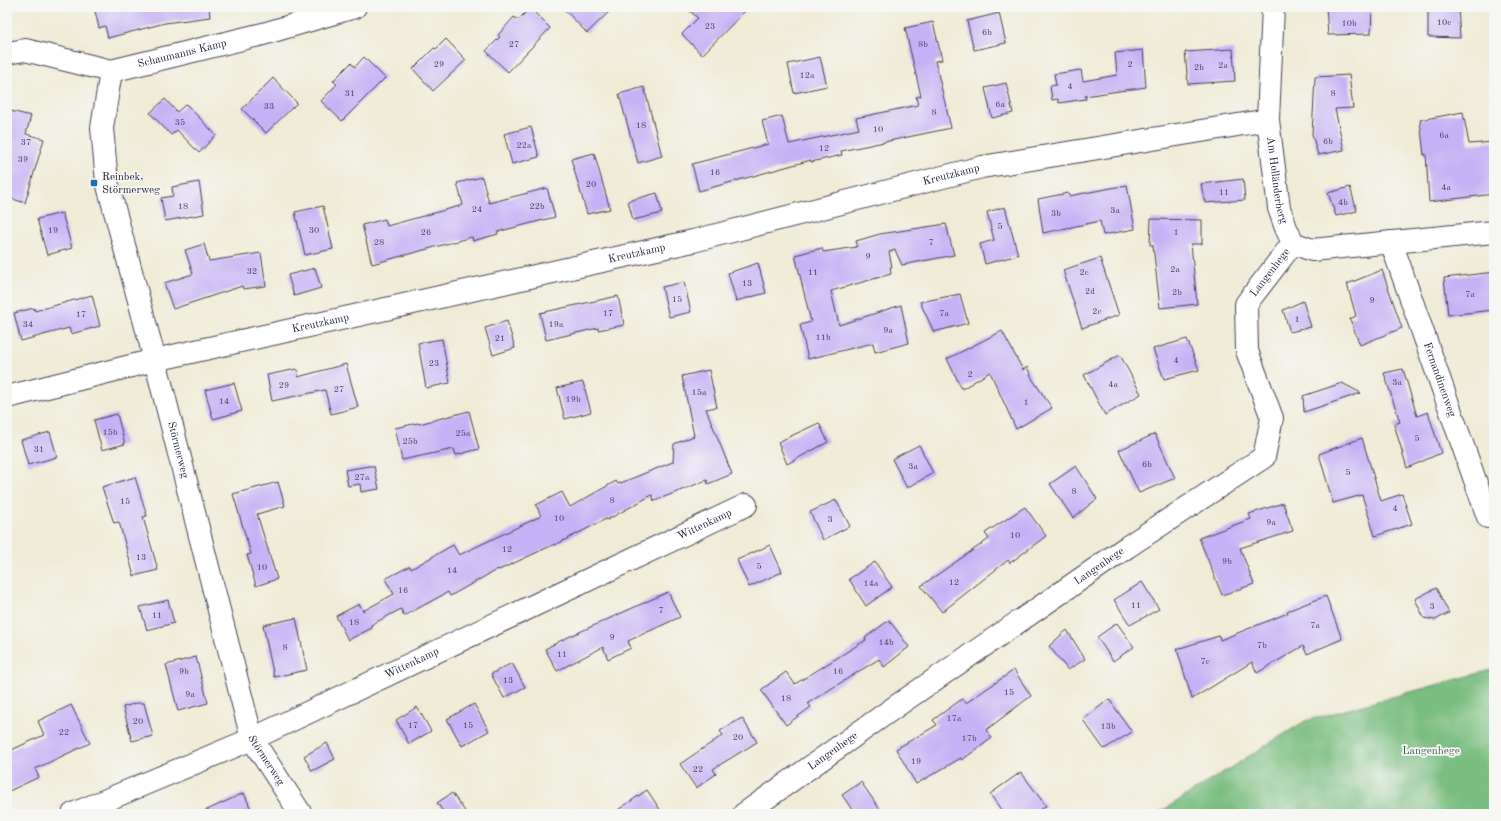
<svg xmlns="http://www.w3.org/2000/svg" width="1501" height="821" font-family="'Old Standard TT',serif">
	<rect width="100%" height="100%" fill="#f6f6f2"/>
	<filter id="ink" filterUnits="userSpaceOnUse"><feTurbulence type="fractalNoise" baseFrequency=".025" numOctaves="2"/><feDisplacementMap in="SourceGraphic" scale="8" xChannelSelector="R" yChannelSelector="G"/><feConvolveMatrix kernelMatrix="1 2 1 2 8 2 1 2 1" color-interpolation-filters="sRGB"/></filter>
	<filter id="wash" filterUnits="userSpaceOnUse"><feTurbulence type="fractalNoise" baseFrequency=".012" numOctaves="4" result="noise"/><feDisplacementMap in="SourceGraphic" scale="16" xChannelSelector="R" yChannelSelector="G"/><feGaussianBlur stdDeviation="0.9" result="paint"/><feColorMatrix in="noise" values="0 0 0 0 0 0 0 0 0 0 0 0 0 0 0 0 0 1.4 0 .05"/><feComposite in="paint" operator="in"/></filter>
	<g filter="url(#wash)">
		<rect width="100%" height="100%" fill="#efebd6"/>
		<polygon fill="#7abd80" stroke="#4e705e" points="1494,669 1494,814 1157,814 1305,721"/>
		<g id="blocks">
			<g fill="#c5b1f5">
				<polygon points="111,7 209,7 210,17 165,23 108,38 105,26 99,28 95,11"/>
				<polygon points="562,7 614,7 587,33"/>
				<polygon points="685,7 749,7 702,55 682,34 698,18"/>
				<polygon points="1326,7 1372,7 1371,34 1328,35"/>
				<polygon points="1428,7 1458,7 1460,38 1428,37"/>
				<polygon points="530,8 550,28 508,72 486,51 500,37 498,35 514,17 518,20"/>
				<polygon points="999,13 1006,43 974,50 967,21"/>
				<polygon points="933,22 942,60 935,61 951,128 841,151 842,155 811,162 811,160 699,191 692,164 768,144 762,121 782,116 789,144 859,129 856,118 918,105 916,97 921,96 905,28"/>
				<polygon points="446,39 466,60 433,91 413,69 434,48 436,49"/>
				<polygon points="1233,49 1235,81 1188,84 1185,52"/>
				<polygon points="1143,50 1146,87 1085,96 1086,99 1059,103 1058,99 1052,100 1050,86 1056,85 1054,74 1081,70 1083,81 1117,75 1115,53"/>
				<polygon points="364,57 385,78 342,121 321,101 337,84 333,81 351,63 355,67"/>
				<polygon points="820,57 827,86 794,93 788,64"/>
				<polygon points="1349,75 1353,108 1335,109 1344,150 1318,155 1312,134 1315,77"/>
				<polygon points="273,78 297,103 266,133 242,109"/>
				<polygon points="1006,83 1013,113 992,118 985,88"/>
				<polygon points="644,87 662,156 638,163 619,94"/>
				<polygon points="165,99 177,112 186,104 216,135 199,153 177,130 171,135 150,113"/>
				<polygon points="7,110 31,116 26,134 44,139 25,203 7,197"/>
				<polygon points="1463,112 1469,144 1494,142 1494,194 1429,202 1426,154 1424,155 1420,120"/>
				<polygon points="531,127 539,157 512,164 504,134"/>
				<polygon points="594,153 610,209 587,214 571,159"/>
				<polygon points="482,177 489,203 547,188 555,217 497,232 498,234 473,241 472,237 372,264 362,225 385,219 387,226 463,205 457,183"/>
				<polygon points="1243,179 1245,200 1205,203 1201,184"/>
				<polygon points="199,182 204,214 165,221 161,198 173,196 172,187"/>
				<polygon points="1127,185 1135,229 1103,235 1100,221 1043,233 1038,199 1068,193 1069,196"/>
				<polygon points="1350,187 1357,211 1336,216 1328,193"/>
				<polygon points="657,193 662,213 633,220 628,201"/>
				<polygon points="323,206 333,249 305,255 295,212"/>
				<polygon points="1005,207 1018,255 985,264 980,244 994,240 987,212"/>
				<polygon points="62,213 72,248 47,255 37,219"/>
				<polygon points="1151,219 1202,220 1202,244 1191,244 1197,304 1160,308 1153,245 1150,245"/>
				<polygon points="946,224 954,255 902,265 895,250 889,252 892,267 890,267 891,274 831,291 839,325 901,305 909,343 875,352 873,343 808,359 800,325 811,322 795,255 822,248 823,252 857,247 856,241 880,234"/>
				<polygon points="204,244 209,261 261,253 266,286 243,289 242,286 173,309 164,283 193,274 185,250"/>
				<polygon points="1100,258 1119,315 1082,328 1063,270"/>
				<polygon points="758,263 766,293 736,301 728,273"/>
				<polygon points="315,268 321,288 294,296 288,275"/>
				<polygon points="1382,270 1402,328 1360,345 1350,319 1356,316 1347,284"/>
				<polygon points="1494,272 1494,310 1448,315 1444,278"/>
				<polygon points="684,282 691,312 669,317 662,287"/>
				<polygon points="960,294 968,323 934,332 920,302"/>
				<polygon points="92,295 100,326 71,334 69,328 21,341 14,313 34,308 35,311"/>
				<polygon points="618,296 624,325 598,330 598,328 546,340 540,313"/>
				<polygon points="1303,301 1311,327 1290,332 1283,310"/>
				<polygon points="507,321 515,348 493,355 485,328"/>
				<polygon points="1002,331 1023,370 1027,367 1033,380 1052,408 1016,429 990,372 962,389 947,359"/>
				<polygon points="442,339 450,383 426,388 418,343"/>
				<polygon points="1187,339 1199,370 1164,379 1153,349"/>
				<polygon points="1120,355 1141,394 1105,415 1084,375"/>
				<polygon points="346,364 358,407 331,414 325,390 272,401 267,375 297,369 298,377"/>
				<polygon points="1403,369 1417,416 1428,412 1441,453 1407,468 1394,424 1400,422 1384,373"/>
				<polygon points="709,370 717,407 706,409 732,474 708,484 707,480 654,501 652,495 607,520 606,519 555,545 555,544 499,570 498,569 450,596 448,592 404,616 401,609 371,625 372,628 348,640 336,616 359,604 363,611 394,594 385,579 410,566 411,569 453,545 459,555 541,516 536,505 562,492 570,507 616,481 618,484 673,462 674,444 694,436 682,376"/>
				<polygon points="583,382 591,412 565,419 557,388"/>
				<polygon points="234,383 242,411 213,419 205,390"/>
				<polygon points="1342,383 1361,393 1304,412 1303,396"/>
				<polygon points="469,411 479,449 456,455 454,449 402,460 395,428 418,423 419,424"/>
				<polygon points="117,414 125,444 102,450 94,420"/>
				<polygon points="819,423 828,442 787,464 778,442"/>
				<polygon points="50,432 57,457 28,465 21,440"/>
				<polygon points="1155,434 1175,478 1139,493 1119,450"/>
				<polygon points="1362,438 1381,501 1402,494 1412,524 1375,536 1362,495 1333,503 1319,454"/>
				<polygon points="919,445 933,473 907,488 892,459"/>
				<polygon points="369,466 374,466 379,489 361,492 360,484 348,486 345,470"/>
				<polygon points="1076,466 1097,499 1073,518 1050,484"/>
				<polygon points="135,477 147,516 143,517 158,570 134,576 119,522 114,523 102,487"/>
				<polygon points="278,482 285,506 257,514 277,579 256,586 247,555 251,554 233,494"/>
				<polygon points="836,500 850,526 823,540 810,512"/>
				<polygon points="1283,503 1293,531 1240,548 1254,584 1222,595 1199,538 1251,519 1249,514"/>
				<polygon points="1025,507 1046,536 1010,563 1008,560 942,612 921,586 989,539 985,533"/>
				<polygon points="770,545 782,572 749,587 737,560"/>
				<polygon points="875,562 892,587 866,606 849,579"/>
				<polygon points="1142,582 1159,609 1130,625 1114,600"/>
				<polygon points="1436,588 1449,613 1435,620 1424,618 1415,599"/>
				<polygon points="668,592 680,617 628,641 631,648 608,659 603,647 557,671 545,649 564,639"/>
				<polygon points="1326,596 1342,639 1307,654 1303,646 1257,673 1252,662 1192,699 1177,649 1219,636 1220,640 1288,613 1287,611"/>
				<polygon points="168,600 174,623 147,630 140,607"/>
				<polygon points="296,618 307,670 274,677 263,625"/>
				<polygon points="889,620 909,647 884,667 879,659 808,703 811,707 786,725 761,690 786,672 795,684 866,640 865,638"/>
				<polygon points="1117,623 1134,647 1113,661 1097,637"/>
				<polygon points="1067,630 1085,659 1068,670 1049,646"/>
				<polygon points="196,657 208,703 178,711 166,665"/>
				<polygon points="512,663 525,687 504,698 491,674"/>
				<polygon points="1014,670 1031,696 986,730 992,738 962,760 961,758 916,784 896,749 937,725 933,720 962,699 966,703"/>
				<polygon points="1109,699 1132,732 1104,749 1083,720"/>
				<polygon points="137,703 144,703 153,736 132,741 123,707"/>
				<polygon points="474,704 489,731 462,746 447,719"/>
				<polygon points="71,705 90,743 35,769 39,777 7,792 7,752 44,735 38,721"/>
				<polygon points="417,707 431,731 409,744 396,720"/>
				<polygon points="742,718 757,742 713,769 716,774 696,788 680,764 723,735 720,731"/>
				<polygon points="327,743 335,759 312,771 304,756"/>
				<polygon points="1021,772 1046,806 1035,814 1004,814 990,794"/>
				<polygon points="861,782 883,814 855,814 842,795"/>
				<polygon points="647,790 663,814 612,814"/>
				<polygon points="244,793 253,814 198,814"/>
				<polygon points="452,793 467,814 445,814 437,803"/>
			</g>
		</g>
	</g>
	<g filter="url(#ink)">
		<use href="#blocks" fill-opacity="0" stroke="#414052" stroke-width="1"/>
		<g fill="none" stroke-linecap="round" stroke-linejoin="round">
			<g stroke="#414052" stroke-width="24">
				<g id="minor">
					<path id="s1" d="M1273,7L1268,120L1279,208L1286,228L1293,243L1312,250L1494,232"/>
					<path id="s2" d="M7,53L25,50L111,71L263,34L355,7"/>
					<path id="s3" d="M111,71L102,128L107,182L155,360L252,739L301,814"/>
					<path id="s4" d="M1391,242L1488,517"/>
					<path id="s5" d="M7,397L155,360L693,241L982,167L1268,120"/>
					<path id="s6" d="M73,814L252,739L746,505"/>
					<path id="s7" d="M744,814L895,707L1127,547L1264,457L1272,418L1247,351L1246,304L1293,243"/>
				</g>
			</g>
			<use href="#minor" stroke="#fff" stroke-width="22"/>
		</g>
	</g>
	<rect fill="#1f6fb2" stroke="#f6f6f2" stroke-width="1.5" x="90" y="179" width="8" height="8" rx="2"/>
	<g text-anchor="middle" dominant-baseline="central" stroke-width="3.5" stroke-linejoin="round" paint-order="stroke">
		<g font-size="9" fill="#4b466a">
			<text x="1444" y="22">10c</text>
			<text x="1349" y="23">10b</text>
			<text x="710" y="26">23</text>
			<text x="987" y="32">6b</text>
			<text x="514" y="44">27</text>
			<text x="923" y="44">8b</text>
			<text x="439" y="64">29</text>
			<text x="1130" y="64">2</text>
			<text x="1223" y="65">2a</text>
			<text x="1199" y="67">2b</text>
			<text x="807" y="75">12a</text>
			<text x="1070" y="86">4</text>
			<text x="350" y="93">31</text>
			<text x="1333" y="93">8</text>
			<text x="1000" y="104">6a</text>
			<text x="269" y="106">33</text>
			<text x="934" y="112">8</text>
			<text x="180" y="122">35</text>
			<text x="641" y="125">18</text>
			<text x="878" y="129">10</text>
			<text x="1444" y="135">6a</text>
			<text x="1328" y="141">6b</text>
			<text x="26" y="142">37</text>
			<text x="524" y="145">22a</text>
			<text x="824" y="148">12</text>
			<text x="23" y="159">39</text>
			<text x="715" y="172">16</text>
			<text x="591" y="184">20</text>
			<text x="1446" y="187">4a</text>
			<text x="1224" y="192">11</text>
			<text x="1343" y="202">4b</text>
			<text x="183" y="206">18</text>
			<text x="537" y="206">22b</text>
			<text x="477" y="209">24</text>
			<text x="1115" y="210">3a</text>
			<text x="1056" y="213">3b</text>
			<text x="1000" y="226">5</text>
			<text x="53" y="230">19</text>
			<text x="314" y="230">30</text>
			<text x="426" y="232">26</text>
			<text x="1176" y="232">1</text>
			<text x="379" y="242">28</text>
			<text x="931" y="242">7</text>
			<text x="868" y="256">9</text>
			<text x="1175" y="269">2a</text>
			<text x="252" y="271">32</text>
			<text x="813" y="272">11</text>
			<text x="1084" y="272">2c</text>
			<text x="747" y="283">13</text>
			<text x="1090" y="291">2d</text>
			<text x="1177" y="292">2b</text>
			<text x="1470" y="294">7a</text>
			<text x="677" y="299">15</text>
			<text x="1372" y="300">9</text>
			<text x="1097" y="311">2e</text>
			<text x="608" y="313">17</text>
			<text x="944" y="313">7a</text>
			<text x="81" y="314">17</text>
			<text x="1297" y="319">1</text>
			<text x="28" y="324">34</text>
			<text x="556" y="324">19a</text>
			<text x="888" y="330">9a</text>
			<text x="823" y="337">11b</text>
			<text x="500" y="338">21</text>
			<text x="1176" y="360">4</text>
			<text x="434" y="363">23</text>
			<text x="970" y="374">2</text>
			<text x="1397" y="382">3a</text>
			<text x="1113" y="384">4a</text>
			<text x="284" y="385">29</text>
			<text x="339" y="389">27</text>
			<text x="699" y="392">15a</text>
			<text x="573" y="399">19b</text>
			<text x="224" y="401">14</text>
			<text x="1026" y="402">1</text>
			<text x="110" y="432">15b</text>
			<text x="463" y="433">25a</text>
			<text x="1417" y="438">5</text>
			<text x="410" y="441">25b</text>
			<text x="39" y="449">31</text>
			<text x="1147" y="464">6b</text>
			<text x="913" y="466">3a</text>
			<text x="1348" y="472">5</text>
			<text x="362" y="477">27a</text>
			<text x="1074" y="491">8</text>
			<text x="612" y="500">8</text>
			<text x="125" y="501">15</text>
			<text x="1395" y="508">4</text>
			<text x="559" y="518">10</text>
			<text x="830" y="519">3</text>
			<text x="1271" y="522">9a</text>
			<text x="1015" y="535">10</text>
			<text x="507" y="549">12</text>
			<text x="141" y="557">13</text>
			<text x="1227" y="561">9b</text>
			<text x="759" y="566">5</text>
			<text x="262" y="567">10</text>
			<text x="452" y="570">14</text>
			<text x="954" y="582">12</text>
			<text x="871" y="583">14a</text>
			<text x="403" y="590">16</text>
			<text x="1136" y="605">11</text>
			<text x="1432" y="606">3</text>
			<text x="661" y="610">7</text>
			<text x="157" y="615">11</text>
			<text x="354" y="622">18</text>
			<text x="1315" y="625">7a</text>
			<text x="612" y="637">9</text>
			<text x="886" y="642">14b</text>
			<text x="1262" y="645">7b</text>
			<text x="285" y="647">8</text>
			<text x="562" y="654">11</text>
			<text x="1205" y="661">7c</text>
			<text x="184" y="671">9b</text>
			<text x="838" y="671">16</text>
			<text x="508" y="680">13</text>
			<text x="1009" y="692">15</text>
			<text x="190" y="694">9a</text>
			<text x="786" y="698">18</text>
			<text x="954" y="718">17a</text>
			<text x="138" y="721">20</text>
			<text x="413" y="725">17</text>
			<text x="468" y="725">15</text>
			<text x="1108" y="726">13b</text>
			<text x="64" y="732">22</text>
			<text x="738" y="737">20</text>
			<text x="969" y="738">17b</text>
			<text x="916" y="761">19</text>
			<text x="698" y="769">22</text>
		</g>
		<g font-size="11" fill="#22223b" stroke="#f6f6f2">
			<text stroke="none"><textPath href="#s2" startOffset="180">Schaumanns Kamp</textPath></text>
			<text stroke="none"><textPath href="#s5" startOffset="970">Kreutzkamp</textPath></text>
			<text stroke="none"><textPath href="#s1" startOffset="174">Am Holländerberg</textPath></text>
			<text stroke="none"><textPath href="#s5" startOffset="646">Kreutzkamp</textPath></text>
			<text stroke="none"><textPath href="#s7" startOffset="829">Langenhege</textPath></text>
			<text stroke="none"><textPath href="#s5" startOffset="322">Kreutzkamp</textPath></text>
			<text stroke="none"><textPath href="#s4" startOffset="146">Fernandinenweg</textPath></text>
			<text stroke="none"><textPath href="#s3" startOffset="389">Störmerweg</textPath></text>
			<text stroke="none"><textPath href="#s6" startOffset="695">Wittenkamp</textPath></text>
			<text stroke="none"><textPath href="#s7" startOffset="433">Langenhege</textPath></text>
			<text stroke="none"><textPath href="#s6" startOffset="371">Wittenkamp</textPath></text>
			<text stroke="none"><textPath href="#s7" startOffset="109">Langenhege</textPath></text>
			<text stroke="none"><textPath href="#s3" startOffset="713">Störmerweg</textPath></text>
		</g>
		<g font-size="11" fill="#22223b" stroke="#f6f6f2" text-anchor="start">
			<text x="102" y="177">Reinbek,<tspan x="102" dy="13">Störmerweg</tspan></text>
		</g>
		<g font-size="11" fill="#455a57" stroke="#f6f6f2">
			<text x="1431" y="751">Langenhege</text>
		</g>
	</g>
	<rect width="1501" height="821" fill="none" stroke="#f6f6f2" stroke-width="24"/>
</svg>
